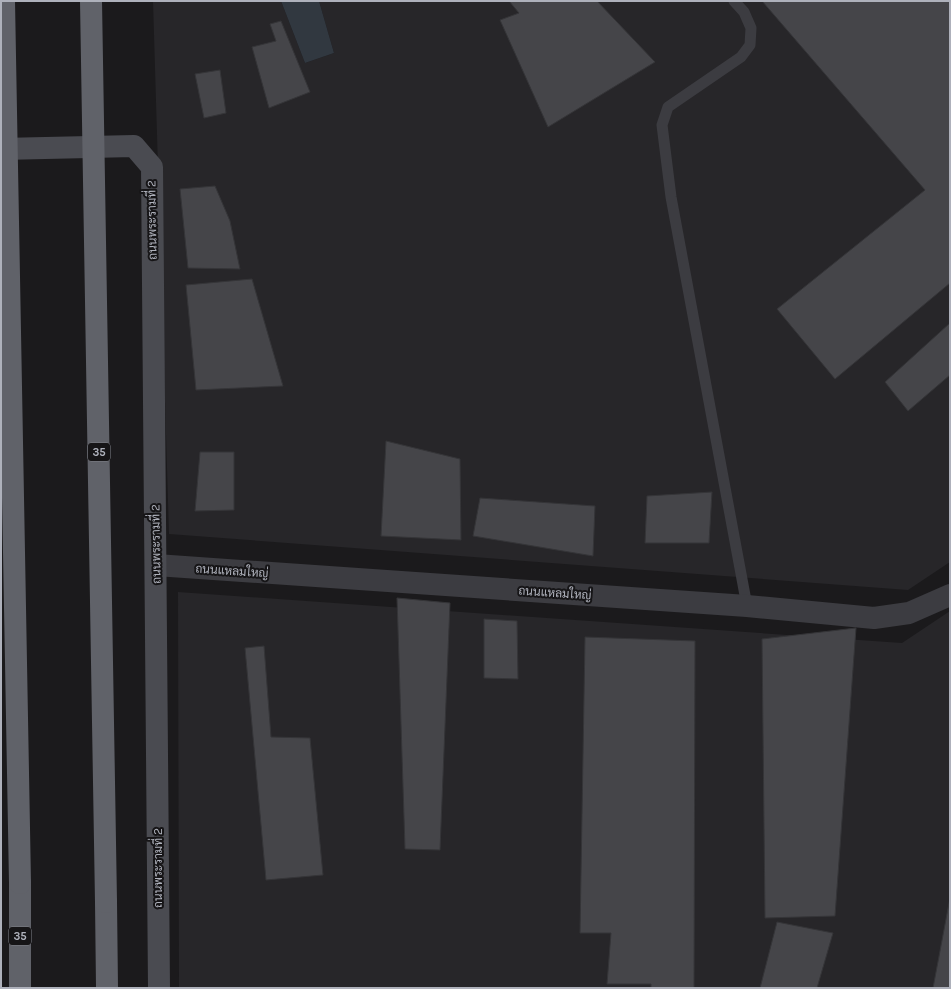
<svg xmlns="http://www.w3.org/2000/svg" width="951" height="989" font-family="Karla,Sarabun,sans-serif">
	<rect width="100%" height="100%" fill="#1b1a1c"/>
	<g fill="#272629">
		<polygon points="153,1 281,1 305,63 334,53 319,1 950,1 950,562 908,590 169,534"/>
		<polygon points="178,592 902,643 950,611 950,988 179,988"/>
	</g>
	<polygon fill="#313840" points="281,1 319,1 334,53 305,63"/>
	<g fill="#454549" stroke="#353538">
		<polygon points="509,1 597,1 655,62 548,127 500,20 519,13"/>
		<polygon points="762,1 950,1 950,283 835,379 777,309 925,190"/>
		<polygon points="281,21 310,92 269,108 252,47 276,41 270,24"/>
		<polygon points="220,70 226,113 204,118 195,74"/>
		<polygon points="215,186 230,221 240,269 188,268 180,189"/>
		<polygon points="252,279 283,386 196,390 186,285"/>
		<polygon points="950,323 950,375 908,411 885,382"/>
		<polygon points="386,441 460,459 461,540 381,536"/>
		<polygon points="200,452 234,452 234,510 195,511"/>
		<polygon points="712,492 709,543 645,543 647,496"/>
		<polygon points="480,498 595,506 593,556 473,536"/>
		<polygon points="397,598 450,603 440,850 405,849"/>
		<polygon points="484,619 517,621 518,679 484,678"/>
		<polygon points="856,628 835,916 765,918 762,639"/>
		<polygon points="585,637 695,641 694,988 651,988 651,984 607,984 611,933 580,933"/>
		<polygon points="264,646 271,737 310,738 323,875 266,880 245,648"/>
		<polygon points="950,898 950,988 933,988"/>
		<polygon points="777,922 833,933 817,988 760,988"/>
	</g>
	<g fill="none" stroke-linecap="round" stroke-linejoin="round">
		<polyline stroke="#3c3c41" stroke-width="11" points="734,1 744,12 751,28 750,45 741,57 668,107 662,125 671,197 747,606"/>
		<polyline stroke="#3c3c41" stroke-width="22" points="156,565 747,606 874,618 909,613 950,595"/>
		<polyline stroke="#4a4b51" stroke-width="22" points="1,149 134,146 152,167 159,988"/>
		<g stroke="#606269" stroke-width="22">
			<polyline points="106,902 107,988"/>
			<polyline points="20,988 20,883"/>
		</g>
		<g stroke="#606269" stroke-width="22">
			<polyline points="4,1 20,883"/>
			<polyline points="91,1 106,902"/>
		</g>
	</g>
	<g text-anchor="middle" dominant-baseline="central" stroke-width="4" stroke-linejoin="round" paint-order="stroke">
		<g fill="#161517" stroke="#80828a" stroke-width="1">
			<rect x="88" y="443" width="22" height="18" rx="3"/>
			<rect x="9" y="927" width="22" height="18" rx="3"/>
		</g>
		<g font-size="11" font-weight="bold" fill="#aeb1bb">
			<text x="99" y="452">35</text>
			<text x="20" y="936">35</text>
		</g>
		<g font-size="12" fill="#aeb1bb" stroke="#161517">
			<text transform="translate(152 220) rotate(-91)">ถนนพระรามที่ 2</text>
			<text transform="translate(156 544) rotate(-91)">ถนนพระรามที่ 2</text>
			<text transform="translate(232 571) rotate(4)">ถนนแหลมใหญ่</text>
			<text transform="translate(555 593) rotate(4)">ถนนแหลมใหญ่</text>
			<text transform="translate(158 868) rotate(-90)">ถนนพระรามที่ 2</text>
		</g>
	</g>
	<rect width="951" height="989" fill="none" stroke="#aeb1bb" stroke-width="4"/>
</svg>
